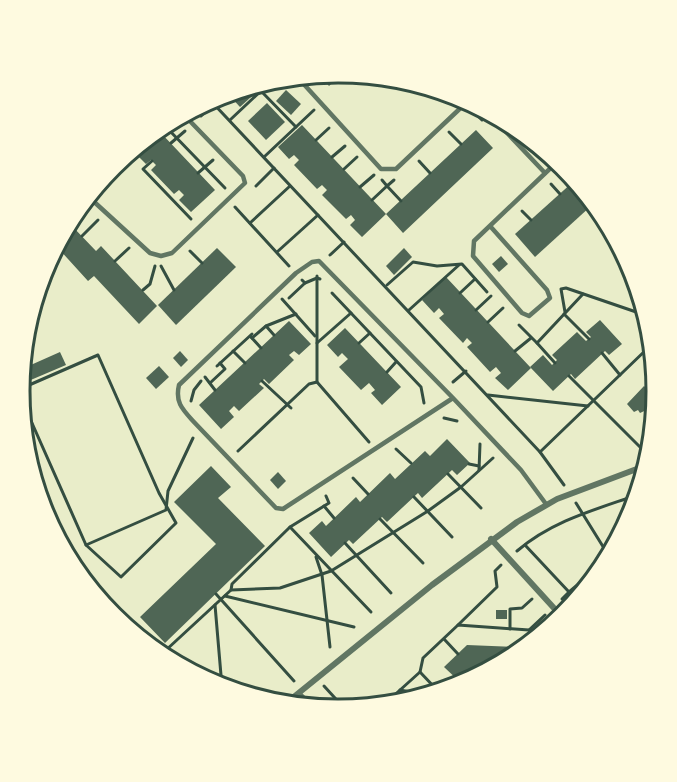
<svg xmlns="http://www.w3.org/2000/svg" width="677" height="782" font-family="'PT Sans Narrow',sans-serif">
	<rect width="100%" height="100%" fill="#e9edc9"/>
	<g fill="#4f6655">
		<polygon points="339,72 343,73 329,86 320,76"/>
		<polygon points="262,87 240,107 228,94"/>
		<polygon points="286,90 301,104 291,115 276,101"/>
		<polygon points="267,103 285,122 266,140 248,121"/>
		<polygon points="302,125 386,214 476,130 493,148 403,233 386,214 362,237 350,225 355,220 351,215 346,219 322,195 327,190 322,185 317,189 294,165 299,160 294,155 289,159 278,147"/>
		<polygon points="161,133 215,190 191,212 179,200 184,195 179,190 174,194 151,170 156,165 151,160 146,164 134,152"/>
		<polygon points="574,181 591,206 535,257 515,234"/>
		<polygon points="72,226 96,251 101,246 157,306 139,324 94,276 88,281 58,248"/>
		<polygon points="217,248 236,267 176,325 158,305"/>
		<polygon points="404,248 412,257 394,275 386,266"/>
		<polygon points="501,256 508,264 499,272 492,264"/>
		<polygon points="446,277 531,368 508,390 495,378 501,373 496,367 490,372 467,347 472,343 467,338 463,343 439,318 444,314 439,308 434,313 422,300"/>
		<polygon points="600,320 622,344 609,355 605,351 575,379 571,374 553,391 530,367 543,355 552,365 557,360 552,355 577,332 586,341 591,337 586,332"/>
		<polygon points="289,321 311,344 299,355 294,351 289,355 294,360 269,384 264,379 259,384 264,388 239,411 234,406 229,411 234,417 221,429 199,405"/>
		<polygon points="345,328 401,387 382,405 371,393 375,390 369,383 361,390 339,367 348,359 342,353 338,357 327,345"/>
		<polygon points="180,351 188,360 181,367 173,358"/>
		<polygon points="60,352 66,365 26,382 23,374 24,368"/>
		<polygon points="159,366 169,377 156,389 146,378"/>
		<polygon points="655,380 657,391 655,406 640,413 638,410 634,412 627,404 644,386 646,388"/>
		<polygon points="447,439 470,463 457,475 452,470 422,498 418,493 387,522 382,517 353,544 349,540 331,557 309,533 322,521 326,526 356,497 360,502 390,473 395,479 425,451 430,456"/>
		<polygon points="211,466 231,487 218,498 265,546 165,643 140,617 216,544 174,502"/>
		<polygon points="278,472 286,481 278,489 270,480"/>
		<rect x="496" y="610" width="11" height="9"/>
		<polygon points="467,645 514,647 516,649 462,684 444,667"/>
	</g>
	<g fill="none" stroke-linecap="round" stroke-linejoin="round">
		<g stroke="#344e41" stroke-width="3">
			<polyline points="261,91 296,127"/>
			<polyline points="210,100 540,452 564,485"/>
			<polyline points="472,110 482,120"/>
			<polyline points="201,116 223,95"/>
			<polyline points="230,120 265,87"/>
			<polyline points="168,129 225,188"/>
			<polyline points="449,132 461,144"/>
			<polyline points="316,140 329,128"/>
			<polyline points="171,143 185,131"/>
			<polyline points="264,157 314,110"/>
			<polyline points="332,157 345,146"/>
			<polyline points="152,161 143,169 191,219"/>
			<polyline points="419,161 430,173"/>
			<polyline points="344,169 357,157"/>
			<polyline points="198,173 213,160"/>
			<polyline points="382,180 387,186 394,180"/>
			<polyline points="551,184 560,194"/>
			<polyline points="256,186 274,168"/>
			<polyline points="360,187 374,175"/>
			<polyline points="372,200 387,186 401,201"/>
			<polyline points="235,207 289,266"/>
			<polyline points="522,211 531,220"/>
			<polyline points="250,223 290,186"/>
			<polyline points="82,236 98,220"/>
			<polyline points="190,251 202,263"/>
			<polyline points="277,252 318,215"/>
			<polyline points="330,255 344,242"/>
			<polyline points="115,261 129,248"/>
			<polyline points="161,266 174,290"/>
			<polyline points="317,276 317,382 369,442"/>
			<polyline points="305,283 317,278 320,279"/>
			<polyline points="387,285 413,262 437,266 462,264 487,292"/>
			<polyline points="143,290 150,284 155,266"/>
			<polyline points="332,293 421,387 424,403"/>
			<polyline points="460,293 475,279"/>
			<polyline points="289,298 305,283 302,280"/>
			<polyline points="282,299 315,336"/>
			<polyline points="409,310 459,265"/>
			<polyline points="476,310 491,296"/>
			<polyline points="565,312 561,289 566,288 642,314"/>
			<polyline points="564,314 589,339"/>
			<polyline points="488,322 503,308"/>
			<polyline points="519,325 537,343 583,294"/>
			<polyline points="266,326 274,335"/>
			<polyline points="251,337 261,348"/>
			<polyline points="252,338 266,326 296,314"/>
			<polyline points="317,343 351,313"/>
			<polyline points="359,343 370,333"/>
			<polyline points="537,343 555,363"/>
			<polyline points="233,351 245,363"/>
			<polyline points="515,351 531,338"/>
			<polyline points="602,353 620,375"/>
			<polyline points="217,366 252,334"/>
			<polyline points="387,372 396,362"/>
			<polyline points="569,376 645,452"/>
			<polyline points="205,377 215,390"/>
			<polyline points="262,381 291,408"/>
			<polyline points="453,382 466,371"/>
			<polyline points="210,383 225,369 220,363"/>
			<polyline points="20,389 98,355 159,493 176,523 121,577 86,545 20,396"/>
			<polyline points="488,395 588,406"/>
			<polyline points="191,401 194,390 201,381"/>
			<polyline points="444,418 457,421"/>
			<polyline points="396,449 411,463"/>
			<polyline points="238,451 309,384 317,382"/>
			<polyline points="540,452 649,347"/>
			<polyline points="469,464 479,466"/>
			<polyline points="479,470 480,444"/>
			<polyline points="448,474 481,508"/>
			<polyline points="353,478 368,494"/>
			<polyline points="414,497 452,537"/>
			<polyline points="576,503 607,553"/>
			<polyline points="324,506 334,518"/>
			<polyline points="380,519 423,563"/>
			<polyline points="290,527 371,612"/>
			<polyline points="345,543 391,593"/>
			<polyline points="86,545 166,510 168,491 193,438"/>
			<polyline points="525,545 569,592 562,599"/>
			<path d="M517,551C552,521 594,510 637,495"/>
			<polyline points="316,557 322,575 330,647"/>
			<polyline points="231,590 280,588 331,571 428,511 461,487 493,458"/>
			<polyline points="569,592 594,571"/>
			<polyline points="216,594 294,681"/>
			<polyline points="225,596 354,627"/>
			<polyline points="215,605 222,687"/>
			<polyline points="458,625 497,587 495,571 501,565"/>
			<polyline points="510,629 510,609 522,608 532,599"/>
			<polyline points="529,630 535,636"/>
			<polyline points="444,639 458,654"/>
			<polyline points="165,651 231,590 232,584 290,527 329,503 326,496"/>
			<polyline points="420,672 437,690"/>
			<polyline points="324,686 345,709"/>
			<polyline points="400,690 421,694"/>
			<polyline points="389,700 420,672 423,658 458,625 529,630 545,615"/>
		</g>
		<g stroke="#617663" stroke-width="4.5">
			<polyline points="300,80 381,169 396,169 468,101"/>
			<polyline points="493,118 545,173"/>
			<polyline points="91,199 150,253 161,256 172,253 245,183 243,176 186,117"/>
			<polyline points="490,226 547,290 550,298 529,316 522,313 473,256 474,241 558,161"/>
			<path d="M453,398L283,509L276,508L193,421C182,409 175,402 179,385L296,273L312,262L319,261L453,398L521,470L546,504"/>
			<polyline points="299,693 310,704"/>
		</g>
		<g stroke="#617663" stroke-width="6">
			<polyline points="491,539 563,618"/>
			<polyline points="290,700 432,585 517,522 557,499 642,467"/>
		</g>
	</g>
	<path d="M0 0H677V782H0ZM30 391a308 308 0 1 1 616 0a308 308 0 1 1-616 0Z" fill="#fefae0" fill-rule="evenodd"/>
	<path fill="none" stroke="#344e41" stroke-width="3" d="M30 391a308 308 0 1 1 616 0a308 308 0 1 1-616 0Z"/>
</svg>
